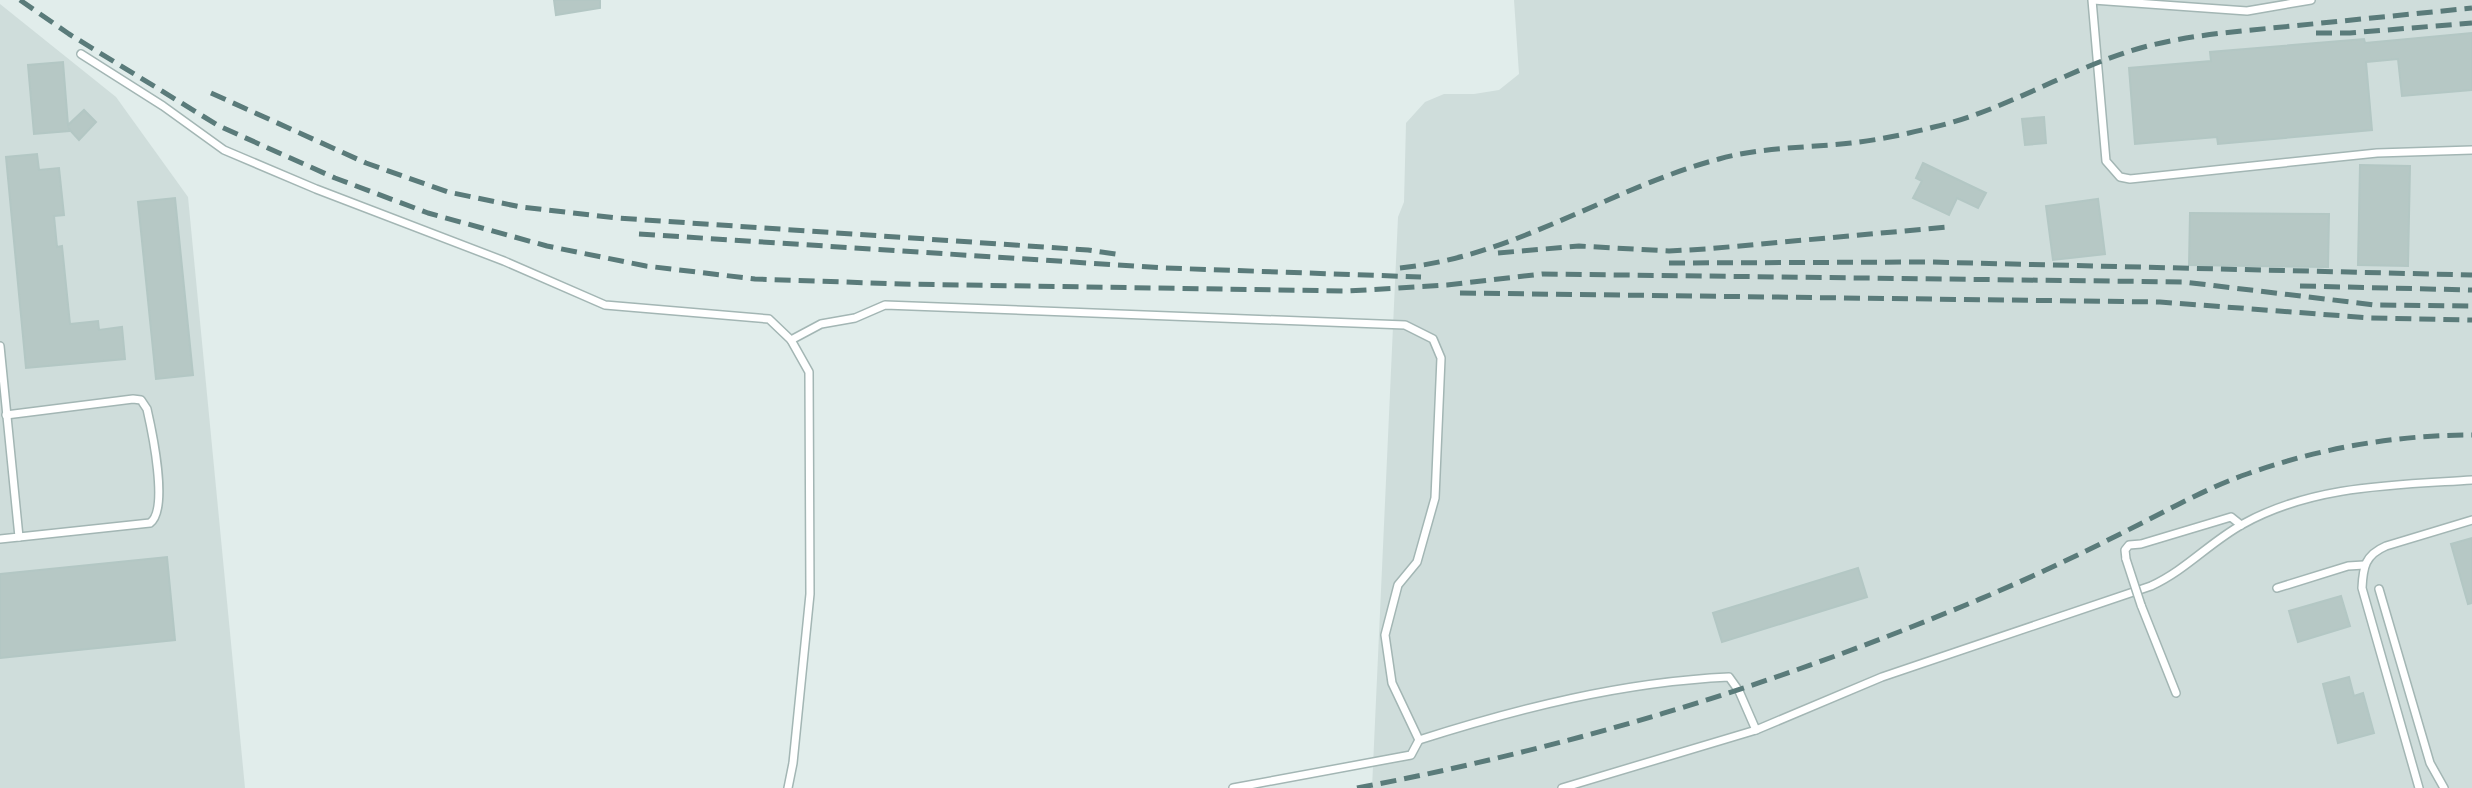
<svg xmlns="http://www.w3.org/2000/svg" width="2472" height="788" font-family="'Public Sans',sans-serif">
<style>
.built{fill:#cfdddb}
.building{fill:#b6c8c5;stroke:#b3c7c4;stroke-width:2}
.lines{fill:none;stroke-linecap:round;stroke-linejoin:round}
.service-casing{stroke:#a3b6b4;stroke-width:10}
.service{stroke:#fff;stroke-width:7}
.rail{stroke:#5a7b7a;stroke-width:5;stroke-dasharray:16 8;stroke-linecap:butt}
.service-bridge-casing{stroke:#a3b6b4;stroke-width:10;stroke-linecap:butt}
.service-bridge{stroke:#fff;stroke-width:7}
</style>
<rect width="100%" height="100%" fill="#e1edeb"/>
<!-- built -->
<g class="built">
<polygon points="1514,0 2472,0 2472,788 1372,788 1398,217 1404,202 1406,123 1425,102 1444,94 1474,94 1499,90 1519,74"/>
<polygon points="0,4 116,97 188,197 245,788 0,788"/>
</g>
<!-- building -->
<g class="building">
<polygon points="554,0 600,0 600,8 556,15"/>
<polygon points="2472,33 2472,90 2402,96 2398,59 2366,62 2372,130 2218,144 2217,137 2135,144 2129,68 2211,61 2210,52 2364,39 2365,43"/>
<polygon points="63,62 68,125 84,110 96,122 79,140 69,129 69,131 34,134 28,65"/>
<polygon points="2044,117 2046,143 2025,145 2022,119"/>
<polygon points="37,154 39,170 59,168 64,215 54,216 57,247 62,246 70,324 98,321 99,330 122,327 125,359 26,368 6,157"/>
<polygon points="1923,163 1986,193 1978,208 1957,198 1949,215 1913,198 1922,181 1916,178"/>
<polygon points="2360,165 2410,166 2408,266 2358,265"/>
<polygon points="175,198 193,375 156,379 138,202"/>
<polygon points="2098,199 2105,254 2053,260 2046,206"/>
<polygon points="2190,213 2329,214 2328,267 2189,265"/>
<polygon points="2472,538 2472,603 2468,604 2451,544"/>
<polygon points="167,557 175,640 0,658 0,574"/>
<polygon points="1858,568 1867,597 1722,642 1713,613"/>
<polygon points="2341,596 2350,626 2298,642 2289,611"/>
<polygon points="2349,677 2354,696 2363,693 2374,733 2338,743 2323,684"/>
</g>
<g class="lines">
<!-- service casing -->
<g class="service-casing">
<g id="service">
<polyline points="2092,0 2106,161 2120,177 2130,179 2377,153 2472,150"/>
<polyline points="2093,0 2247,11 2311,0"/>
<polyline points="81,54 163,106 224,150 316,189 504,261 605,305 769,319 791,340 809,372 810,594 793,763 788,788"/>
<polyline points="791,340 821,324 855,318 885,305 1405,325 1433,339 1441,358 1435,498 1417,562 1398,585 1385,635 1392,683 1419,740 1411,755 1233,788"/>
<polyline points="0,346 19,537 0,539"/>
<path d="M6,415L133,399L141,400L147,409C152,431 169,510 150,523L19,537"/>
<polyline points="2126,559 2125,550 2129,545 2141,544 2231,517 2241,525"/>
<polyline points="2277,588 2348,566 2364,565"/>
<polyline points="2379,589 2430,763 2444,788"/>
<polyline points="2141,605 2176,693"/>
<path d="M1419,740C1520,708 1622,682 1729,677L1739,691L1756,730"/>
<path d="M1562,788L1756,730L1882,677L2151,586C2186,570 2210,542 2243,524C2313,485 2395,485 2472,480"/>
<path d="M2419,788L2362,588C2363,567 2365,555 2386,546L2472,520"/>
</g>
</g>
<!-- service -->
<use href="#service" class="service"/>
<!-- rail -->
<g class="rail">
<polyline points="20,0 69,34 219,126 335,178 428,213 547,246 646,266 755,279 902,284 1348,291 1447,285 1542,274 2184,282 2375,305 2472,306"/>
<polyline points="2316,33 2350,33 2472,23"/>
<polyline points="211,93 366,163 448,192 521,207 617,218 1088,250 1123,255"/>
<polyline points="639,234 1165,268 1421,277"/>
<polyline points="1498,253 1579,246 1669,251 1706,249 1948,227"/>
<polyline points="1669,263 1928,262 2472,275"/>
<path d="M1400,268C1514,257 1610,188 1719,159C1762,147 1806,148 1851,143C1878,140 1907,134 1934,127C2008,110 2074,65 2148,46C2195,34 2244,31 2292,26C2352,20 2412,14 2472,8"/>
<polyline points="2300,286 2472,290"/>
<polyline points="1460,293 2160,302 2371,318 2472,320"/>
<path d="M1357,788C1559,750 1756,691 1946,613C2006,589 2065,562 2122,533C2163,513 2204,489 2247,474C2320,448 2395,435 2472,435"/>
</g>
<!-- service-bridge casing -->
<g class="service-bridge-casing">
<polyline id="service-bridge" points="2126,559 2141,605"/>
</g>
<!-- service-bridge -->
<use href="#service-bridge" class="service-bridge"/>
</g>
</svg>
